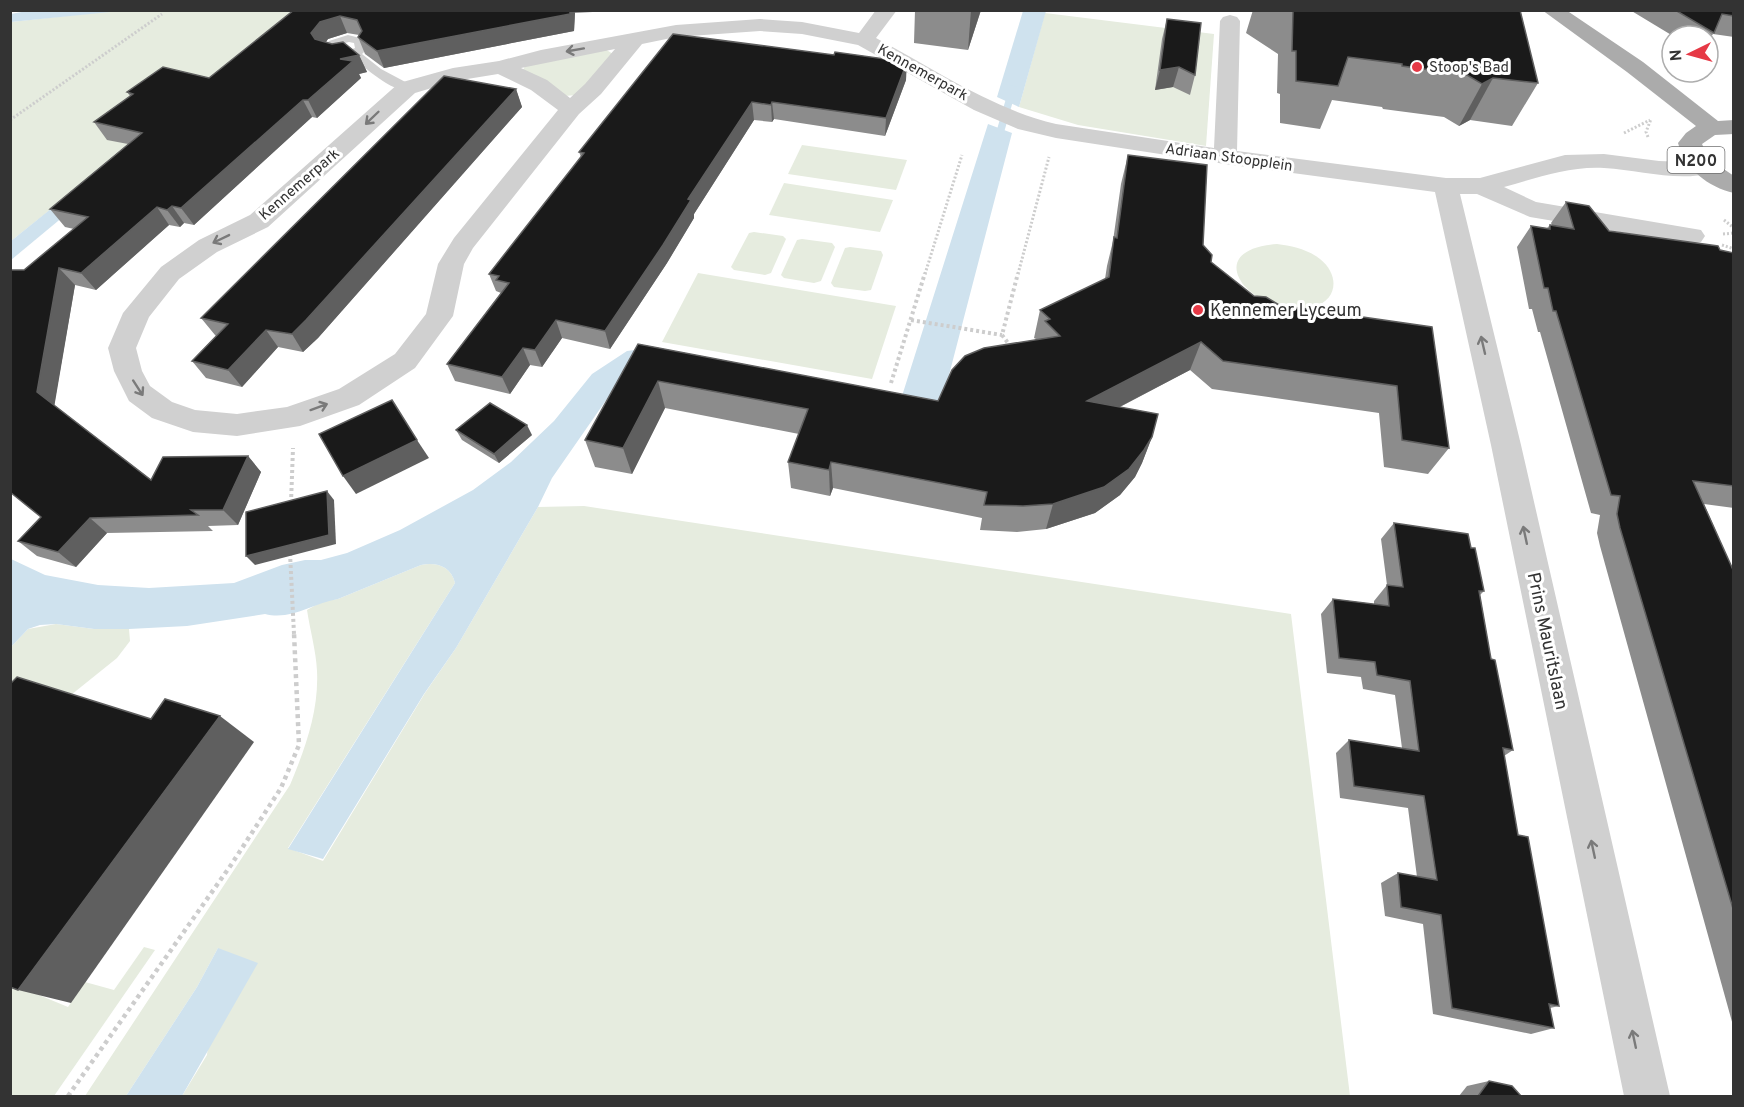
<svg xmlns="http://www.w3.org/2000/svg" width="1744" height="1107" font-family="Overpass,sans-serif">
<style>
.green{fill:#e6ecdf}
.water{fill:#cfe2ee}
.lines{fill:none;stroke-linecap:round;stroke-linejoin:round}
.stream{fill:#cfe2ee;fill-rule:evenodd}
.path-far2{stroke:#cdcdcd;stroke-width:3;stroke-dasharray:2 2;stroke-linecap:butt}
.path-far1{stroke:#cdcdcd;stroke-width:4;stroke-dasharray:3 3;stroke-linecap:butt}
.path{stroke:#cdcdcd;stroke-width:4.5;stroke-dasharray:4 4;stroke-linecap:butt}
.service{fill:#d0d0d0;fill-rule:evenodd}
.minor{fill:#d0d0d0;fill-rule:evenodd}
.primary{fill:#ababab;fill-rule:evenodd}
.wall{fill:#8c8c8c}
.shaded-wall{fill:#5f5f5f}
.building{fill:#1a1a1a;stroke:#5f5f5f;stroke-width:1.5}
.oneway{stroke:#7a7a7a}
.poi-dot{fill:#e63946;stroke:#fff;stroke-width:2}
.labels{text-anchor:middle;stroke-width:6;stroke-linejoin:round;paint-order:stroke}
.far-poi-label{font-size:15px;fill:#333;stroke:#fff;text-anchor:start}
.far-street-label{font-size:15px;fill:#333;stroke:#fff}
.shield{fill:#fff;stroke:#707070;stroke-width:1.5}
.shield-label{font-size:16px;font-weight:bold;fill:#333}
.poi-label{font-size:18px;fill:#333;stroke:#fff;text-anchor:start}
.street-label{font-size:18px;fill:#333;stroke:#fff}
</style>
<rect width="100%" height="100%" fill="#fff"/>
<!-- green -->
<g class="green">
<polygon points="120,10 300,11 11,241 11,22"/>
<polygon points="1045,13 1214,34 1206,146 1078,125 1019,107"/>
<polygon points="605,49 613,54 577,95 564,96 523,70 525,66"/>
<polygon points="802,145 907,160 896,190 788,174"/>
<polygon points="784,183 893,200 880,232 769,215"/>
<polygon points="754,232 783,236 786,239 771,273 765,275 734,270 731,267 749,233"/>
<polygon points="802,239 832,243 835,247 821,281 814,283 784,278 781,275 797,240"/>
<path d="M1277,244C1292,246 1307,249 1320,259C1339,274 1339,300 1313,307C1255,321 1194,250 1277,244Z"/>
<polygon points="850,247 881,251 883,255 871,290 865,291 834,287 831,283 845,248"/>
<polygon points="698,273 896,306 872,379 662,342"/>
<path d="M584,506L1291,614L1350,1096H182L207,1055L218,948L197,987L126,1096H85L290,785C305,749 319,711 317,671C316,651 310,630 307,610L323,601L338,599L421,565C436,562 451,566 455,583L288,848L323,861L425,693L456,648L538,507Z"/>
<polygon points="56,624 94,629 129,629 130,641 117,658 61,703 11,762 11,647 28,629"/>
<polygon points="144,947 155,950 54,1096 11,1096 10,983 68,1007 85,982 114,990"/>
</g>
<!-- water -->
<g class="water">
<polygon points="32,10 120,10 120,11 11,22 11,14"/>
<polygon points="1023,11 1046,11 1019,107 997,97"/>
<path d="M988,124L1012,133L936,425L618,383L552,478L538,507L456,648L424,694L323,859L288,849L455,583C451,566 436,562 421,565L338,599C313,603 291,621 265,614L187,626L129,629H94L56,624L40,625L28,629L11,647V559L45,575L98,585L149,588L234,583L282,565L305,560H321L347,553L400,530L473,490L511,462L554,421L592,374L627,351L643,349L902,396Z"/>
<polygon points="98,171 93,192 11,260 11,241"/>
<polygon points="218,948 258,963 182,1096 126,1096 197,987"/>
</g>
<g class="lines">
<!-- stream -->
<polygon class="stream" points="1010,85 1017,87 1001,143 997,146 993,143"/>
<!-- path-far2 -->
<g class="path-far2">
<polyline points="10,120 162,14"/>
<polyline points="1624,133 1650,120"/>
<polyline points="1648,137 1646,132 1651,119"/>
<polyline points="1724,220 1734,228"/>
<polyline points="1723,234 1734,233"/>
<polyline points="1722,245 1734,249"/>
<polyline points="925,274 962,155"/>
<polyline points="1018,274 1049,157"/>
</g>
<!-- path-far1 -->
<g class="path-far1">
<polyline points="911,320 1002,335"/>
<polyline points="1011,347 1002,335 1018,273"/>
<polyline points="891,383 925,273"/>
<polyline points="291,503 293,448"/>
<polyline points="290,553 294,634"/>
</g>
<!-- path -->
<polyline class="path" points="68,1096 231,865 281,788 299,745 294,633"/>
<!-- service -->
<path class="service" d="M348,35L364,39L367,49L362,54L381,69L411,85V91C395,94 365,68 352,57L341,59L325,55L322,50L329,41ZM349,42L354,43L355,48L345,52L334,51L337,45Z"/>
<!-- minor -->
<path class="minor" d="M876,10H897L876,38C934,69 992,109 1056,124L1214,148L1220,21L1223,17L1230,15L1237,17L1240,21L1237,151L1446,178H1480L1565,155L1604,154L1659,161L1712,163L1715,168L1712,173C1676,182 1640,170 1604,168C1569,166 1537,178 1504,187L1536,202L1701,230L1705,236L1701,242L1692,244L1530,217L1477,194H1460L1521,445L1670,1096H1624L1491,445L1435,192L1225,164L1056,138L1018,129L974,110L858,45L802,34L760,31L676,37L642,44L601,94L579,114L473,248L464,264L453,316L415,368L359,405L300,426L237,436L193,432L152,418L129,401L114,371L108,348L123,313L161,267L199,240L250,215L399,83L453,68L499,61L541,50L676,25L760,19L802,22L859,33ZM615,49L585,84L570,98L547,80L521,68ZM498,74L531,90L558,110L454,238L438,264L426,314L395,354L339,389L287,407L237,414L195,410L172,402L150,386L142,371L136,348L149,317L179,279L217,252L268,227L415,93L455,81Z"/>
<!-- primary -->
<path class="primary" d="M1542,10H1566L1643,62L1718,121L1734,120V134L1715,135L1702,144L1709,159L1734,176V193C1708,187 1685,169 1678,143L1686,133L1696,126L1627,72Z"/>
</g>
<!-- wall -->
<g class="wall">
<polygon points="294,10 628,10 575,13 574,31 384,68 365,54 358,37 359,35 347,33 328,39 326,42 359,55 367,72 359,74 361,78 317,118 312,117 194,225 184,223 180,227 169,225 96,290 75,285 54,405 151,480 248,456 261,472 238,525 208,526 213,531 107,533 76,567 37,556 18,541 41,517 24,270 74,229 65,227 50,209 128,144 107,140 94,122 130,96 127,92 209,78"/>
<polygon points="915,10 981,10 968,50 914,43"/>
<polygon points="1253,10 1520,10 1538,83 1512,126 1470,120 1459,126 1444,117 1383,109 1382,107 1332,100 1320,129 1280,123 1280,94 1277,93 1278,54 1246,33"/>
<polygon points="1630,10 1734,10 1734,37 1713,34 1708,41 1708,36 1673,36"/>
<polygon points="1167,19 1195,75 1190,95 1173,87 1155,90 1162,39"/>
<polygon points="834,55 906,80 885,136 774,119 772,122 754,120 694,214 694,218 667,263 610,349 562,338 542,367 530,365 510,394 455,381 447,364 501,293 496,291 489,274 581,157 579,152"/>
<polygon points="516,89 522,107 318,338 303,352 278,347 242,387 206,378 192,361 216,336 215,335 201,318"/>
<polygon points="1128,155 1203,245 1211,262 1254,296 1279,305 1432,327 1449,448 1428,474 1384,467 1379,413 1212,389 1190,370 1120,407 1152,437 1142,463 1135,477 1120,495 1095,513 1046,529 1017,532 980,530 982,518 833,488 830,496 791,488 788,462 799,434 665,408 632,474 595,467 585,440 638,344 938,401 1036,339 1034,338 1040,310 1105,279 1107,266 1113,241 1121,184"/>
<polygon points="1566,202 1609,231 1734,253 1734,508 1704,504 1734,572 1734,1029 1600,546 1597,533 1600,515 1591,513 1540,332 1538,332 1532,309 1529,309 1517,247 1531,226 1547,228 1550,225 1552,225 1551,223"/>
<polygon points="456,430 532,435 499,463 462,440"/>
<polygon points="1394,523 1471,548 1484,591 1480,595 1491,659 1513,750 1504,756 1518,835 1559,1006 1550,1008 1554,1028 1531,1034 1433,1014 1423,924 1385,916 1381,883 1398,873 1417,877 1408,808 1340,798 1336,753 1349,740 1402,748 1395,695 1363,689 1361,677 1327,673 1321,614 1333,599 1374,604 1374,601 1387,585 1381,539"/>
<polygon points="1489,1081 1521,1096 1459,1096 1467,1086"/>
</g>
<!-- shaded-wall -->
<g class="shaded-wall">
<polygon points="570,10 574,10 575,13 574,31 384,68 377,51"/>
<polygon points="971,10 981,10 968,50"/>
<polygon points="340,16 347,33 328,39 320,50 311,33 320,22"/>
<polygon points="359,55 367,72 359,74 361,78 317,118 308,100 340,59"/>
<polygon points="907,62 906,80 885,136 886,118"/>
<polygon points="1179,67 1173,87 1155,90 1160,70"/>
<polygon points="1493,78 1470,120 1459,126 1482,84"/>
<polygon points="516,89 522,107 318,338 303,352 292,334"/>
<polygon points="303,100 312,117 194,225 181,208"/>
<polygon points="752,102 754,120 694,214 694,218 667,263 610,349 605,331 688,199"/>
<polygon points="772,102 774,119 772,122 771,105"/>
<polygon points="172,206 184,223 180,227 167,210"/>
<polygon points="157,207 169,225 96,290 81,273"/>
<polygon points="59,268 75,285 54,408 37,392"/>
<polygon points="556,320 562,338 542,367 535,350"/>
<polygon points="266,330 278,347 242,387 228,370"/>
<polygon points="1201,342 1190,370 1079,428 1087,401"/>
<polygon points="523,348 530,365 510,394 502,377"/>
<polygon points="658,381 665,408 632,474 623,448"/>
<polygon points="527,425 532,435 499,463 494,454"/>
<polygon points="1152,437 1142,463 1135,477 1120,495 1095,513 1046,529 1053,504"/>
<polygon points="417,440 429,458 356,494 343,476"/>
<polygon points="248,456 261,472 238,525 223,510"/>
<polygon points="831,462 833,488 830,496 829,470"/>
<polygon points="327,491 334,500 336,544 255,565 246,556"/>
<polygon points="90,518 107,533 76,567 58,552"/>
<polygon points="220,716 254,742 71,1003 18,990"/>
</g>
<!-- building -->
<g class="building">
<polygon points="294,10 570,10 570,14 377,51 358,37 362,31 357,20 340,16 320,22 311,33 315,39 332,44 343,42 359,55 340,59 353,61 308,100 303,100 181,208 172,206 167,210 157,207 81,273 59,268 37,392 151,480 163,457 248,456 223,510 191,510 198,515 90,518 58,552 18,541 41,517 10,492 10,270 24,270 88,217 50,209 142,133 94,122 133,94 127,92 163,67 209,78"/>
<polygon points="1291,10 1520,10 1538,83 1493,78 1482,84 1467,75 1402,66 1402,64 1348,57 1338,86 1296,81 1296,51 1292,51 1293,12"/>
<polygon points="1675,10 1734,10 1734,16 1722,14 1714,33"/>
<polygon points="1167,19 1201,23 1195,75 1179,67 1160,70"/>
<polygon points="673,34 834,55 835,52 907,62 886,118 772,102 771,105 752,102 688,199 691,200 663,245 605,331 556,320 535,350 523,348 502,377 447,364 509,283 496,280 499,276 489,274 584,153 579,152"/>
<polygon points="444,76 516,89 306,320 292,334 266,330 228,370 192,361 228,324 201,318"/>
<polygon points="1128,155 1207,165 1203,245 1212,255 1211,262 1254,296 1266,297 1279,305 1432,327 1449,448 1402,440 1397,386 1223,361 1201,342 1087,401 1158,414 1152,437 1144,450 1129,469 1104,487 1053,504 1023,506 984,505 987,492 831,462 829,470 788,462 808,409 658,381 623,448 585,440 638,344 938,401 952,370 965,356 984,348 1060,336 1045,321 1050,319 1040,310 1109,277 1114,237 1117,238"/>
<polygon points="1566,202 1589,206 1609,231 1718,246 1720,250 1734,253 1734,486 1693,481 1734,572 1734,912 1620,528 1617,514 1620,496 1611,495 1556,311 1553,311 1548,288 1544,288 1531,226 1550,229 1550,225 1574,229"/>
<polygon points="392,400 417,440 343,476 319,434"/>
<polygon points="490,403 527,425 494,454 456,430"/>
<polygon points="327,491 329,535 246,556 246,512"/>
<polygon points="1394,523 1468,534 1471,548 1475,548 1484,591 1479,591 1491,659 1495,660 1513,750 1503,748 1518,835 1528,837 1559,1006 1549,1004 1554,1028 1452,1008 1441,915 1401,907 1398,873 1437,880 1424,796 1354,786 1349,740 1419,751 1410,681 1377,675 1375,662 1339,658 1333,599 1389,606 1387,585 1403,587"/>
<polygon points="17,677 151,719 165,699 220,716 18,990 10,987 10,684"/>
<polygon points="1489,1081 1512,1086 1521,1096 1478,1096"/>
</g>
<!-- one-way arrows -->
<defs><path id="oneway-shaft" d="M-6 0H5M1.5-3L5.5 0L1.5 3" fill="none" stroke-width="1.6" stroke-linecap="round" stroke-linejoin="round" transform="scale(1.5)"/></defs>
<g class="oneway">
<use href="#oneway-shaft" transform="translate(575 50) rotate(170)"/>
<use href="#oneway-shaft" transform="translate(372 118) rotate(136)"/>
<use href="#oneway-shaft" transform="translate(221 239) rotate(154)"/>
<use href="#oneway-shaft" transform="translate(1483 345) rotate(-103)"/>
<use href="#oneway-shaft" transform="translate(138 388) rotate(57)"/>
<use href="#oneway-shaft" transform="translate(319 407) rotate(-20)"/>
<use href="#oneway-shaft" transform="translate(1525 535) rotate(-102)"/>
<use href="#oneway-shaft" transform="translate(1593 849) rotate(-102)"/>
<use href="#oneway-shaft" transform="translate(1634 1039) rotate(-102)"/>
</g>
<!-- markers -->
<g class="poi-dot">
<circle cx="1417" cy="67" r="6"/>
<circle cx="1198" cy="310" r="6"/>
</g>
<g class="labels">
<!-- far-poi labels -->
<g class="far-poi-label">
<text x="1429" y="72">Stoop's Bad</text>
</g>
<!-- far-street labels -->
<g class="far-street-label">
<text transform="translate(923 72) rotate(29)" y="5">Kennemerpark</text>
<text transform="translate(1229 157) rotate(8)" y="5">Adriaan Stoopplein</text>
<text transform="translate(299 184) rotate(-41)" y="5">Kennemerpark</text>
</g>
<!-- shield labels -->
<rect class="shield" x="1667.5" y="147" width="57" height="26" rx="4.5"/>
<g class="shield-label">
<text x="1696" y="166">N200</text>
</g>
<!-- poi labels -->
<g class="poi-label">
<text x="1210" y="316">Kennemer Lyceum</text>
</g>
<!-- street labels -->
<g class="street-label">
<text transform="translate(1548 641) rotate(78)" y="6">Prins Mauritslaan</text>
</g>
</g>
<!-- border -->
<rect width="1744" height="1107" fill="none" stroke="#333333" stroke-width="24"/>
<!-- north arrow -->
<g transform="translate(1690 54) rotate(265)"><circle r="28" fill="#ffffff" stroke="#adadad" stroke-width="1.5"/>
<path d="M0-4.5L10 22L0 15L-10 22Z" fill="#e63946"/>
<text y="-9" font-size="16" font-weight="bold" text-anchor="middle" fill="#333333">N</text>
</g>
</svg>
